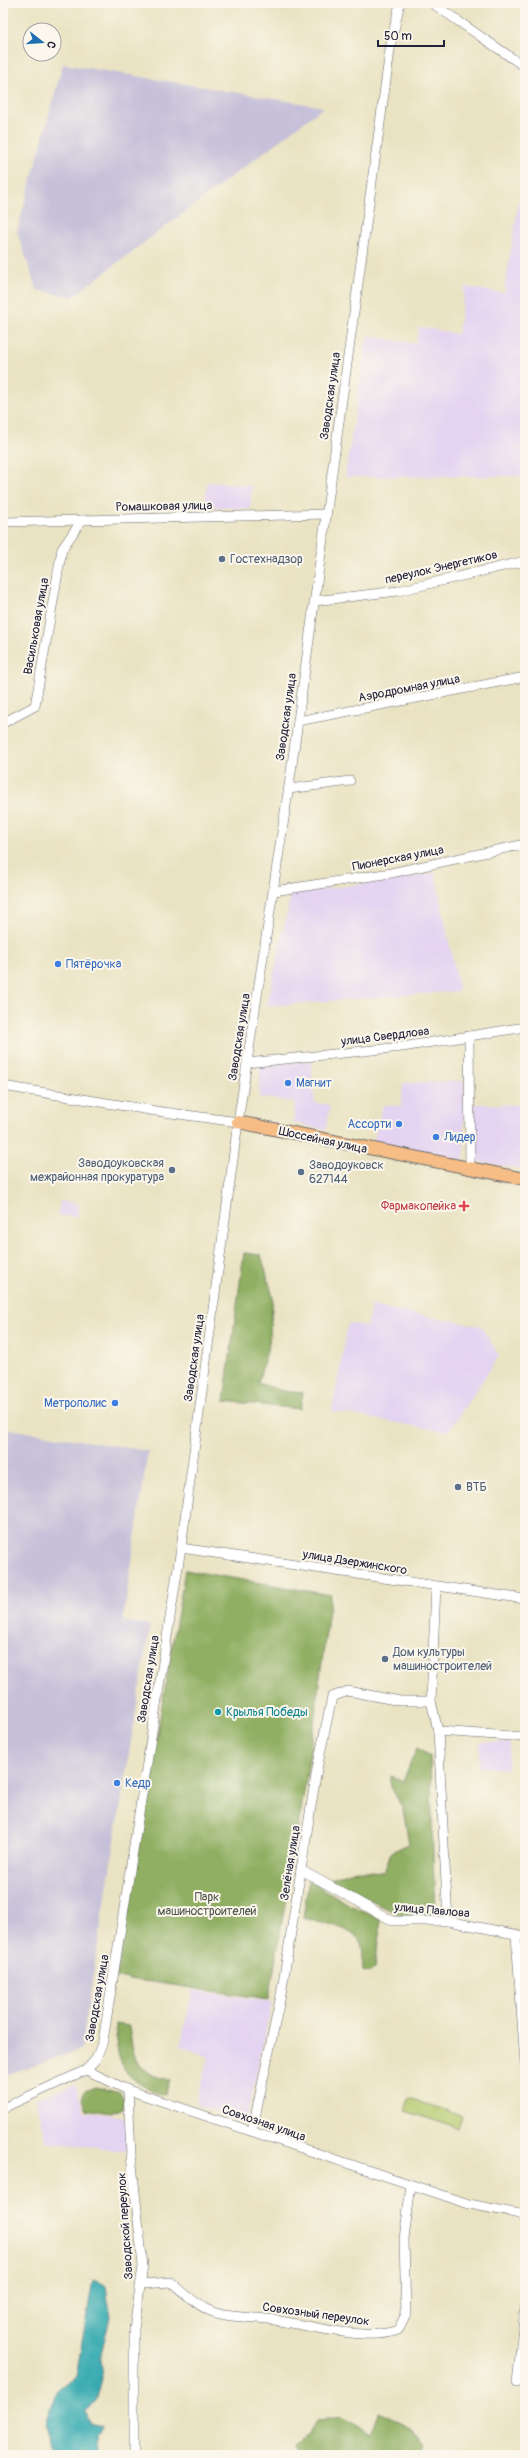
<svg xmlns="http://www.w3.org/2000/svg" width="528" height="2458" font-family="Pangolin,sans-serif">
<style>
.built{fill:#e4d3f1}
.industrial{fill:#c6c0d9}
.green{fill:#b5cb6f;stroke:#6c7655}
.forest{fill:#90af62;stroke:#59684e}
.water{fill:#39abb1;stroke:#2e6676}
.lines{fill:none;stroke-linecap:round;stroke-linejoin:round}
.minor-casing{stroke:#68666b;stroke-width:10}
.major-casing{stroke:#68666b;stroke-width:14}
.minor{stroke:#fff;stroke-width:9}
.major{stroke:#f6be86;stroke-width:12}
.service-dot{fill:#5c6f8a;stroke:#fbf7ec;stroke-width:1.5}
.shop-dot{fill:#3f7fe0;stroke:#fbf7ec;stroke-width:1.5}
.health-dot{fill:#e0444e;stroke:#fbf7ec;stroke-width:1.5}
.culture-dot{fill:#0f9aa8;stroke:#fbf7ec;stroke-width:1.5}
.labels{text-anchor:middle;stroke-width:4;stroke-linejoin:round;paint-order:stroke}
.street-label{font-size:12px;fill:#22223b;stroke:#fbf7ec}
.service-label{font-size:12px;fill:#4e5e75;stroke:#fbf7ec;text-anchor:start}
.shop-label{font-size:12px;fill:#366cbe;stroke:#fbf7ec;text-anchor:start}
.health-label{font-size:12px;fill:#be3a42;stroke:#fbf7ec;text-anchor:end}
.culture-label{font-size:12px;fill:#0d838f;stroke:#fbf7ec;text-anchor:start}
.park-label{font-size:12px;fill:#4e554b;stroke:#fbf7ec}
</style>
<rect width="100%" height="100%" fill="#fbf7ec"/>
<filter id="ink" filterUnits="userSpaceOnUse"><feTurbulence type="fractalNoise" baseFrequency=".025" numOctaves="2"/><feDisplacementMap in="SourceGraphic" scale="8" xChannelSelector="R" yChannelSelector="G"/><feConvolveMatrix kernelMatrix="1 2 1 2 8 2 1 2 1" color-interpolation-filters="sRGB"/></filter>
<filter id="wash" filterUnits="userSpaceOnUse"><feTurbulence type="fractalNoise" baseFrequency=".012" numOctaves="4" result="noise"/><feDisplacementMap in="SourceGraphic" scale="16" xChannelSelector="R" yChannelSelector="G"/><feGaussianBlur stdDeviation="0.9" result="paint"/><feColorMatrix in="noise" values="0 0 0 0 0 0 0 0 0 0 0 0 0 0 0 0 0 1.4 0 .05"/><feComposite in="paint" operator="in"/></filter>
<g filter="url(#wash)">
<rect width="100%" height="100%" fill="#eae3c3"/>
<!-- built -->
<g class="built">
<polygon points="525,163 525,476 345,477 367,336 416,344 419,327 458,334 465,287 504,293"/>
<polygon points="207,482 252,486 250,509 205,506"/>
<polygon points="435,873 459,991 267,1006 291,894"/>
<polygon points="311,1061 315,1103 330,1105 326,1130 293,1123 295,1102 259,1097 260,1064"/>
<polygon points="464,1081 464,1160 373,1143 383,1105 401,1106 403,1083"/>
<polygon points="474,1104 520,1105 522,1169 473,1161"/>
<polygon points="60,1201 78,1203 77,1217 58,1215"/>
<polygon points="371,1306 481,1326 499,1356 448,1432 332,1411 348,1323 367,1326"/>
<polygon points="480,1742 510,1743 508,1769 479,1767"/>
<polygon points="193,1990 272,2002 246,2121 196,2104 209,2057 180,2046"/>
<polygon points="75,2084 84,2111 124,2117 127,2151 47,2142 36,2098"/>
</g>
<!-- industrial -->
<g class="industrial">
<polygon points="63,64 324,107 72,297 37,290 17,232"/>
<polygon points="3,1428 148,1451 123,1621 150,1625 81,2049 3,2076"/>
</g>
<!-- green -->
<polygon class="green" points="409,2098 462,2116 458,2128 405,2111"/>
<!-- forest -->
<g class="forest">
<polygon points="244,1253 261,1255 273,1297 269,1344 258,1383 283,1391 303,1393 300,1409 224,1401"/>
<polygon points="185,1570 331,1595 307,1774 269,1999 116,1977"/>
<polygon points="417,1748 430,1756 435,1916 403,1916 327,1880 356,1870 384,1872 391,1852 409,1844 403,1809 391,1787 391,1776 403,1781"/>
<path d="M309,1880L350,1905L381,1919L375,1968L369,1973L363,1971C362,1962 364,1951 361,1943C356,1928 317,1921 303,1918Z"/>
<path d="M116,2024L129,2026C133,2057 136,2075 170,2080L165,2095C125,2082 115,2065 116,2024Z"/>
<polygon points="95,2087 120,2093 124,2100 122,2108 111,2113 86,2109 82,2100 85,2091"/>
<polygon points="379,2412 413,2429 426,2446 424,2455 368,2455 368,2453 363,2455 298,2455 293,2446 310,2433 316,2420 342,2417 370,2433"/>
</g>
<!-- water -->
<polygon class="water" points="93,2280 106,2285 110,2317 100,2358 102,2378 96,2402 86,2411 89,2423 102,2426 96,2435 97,2455 52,2455 47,2420 58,2390 76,2376"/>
</g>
<g filter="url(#ink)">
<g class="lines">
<!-- minor casing -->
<g class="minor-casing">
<g id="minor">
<polyline points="432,3 525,67"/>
<polyline points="3,522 326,514"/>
<polyline points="314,601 398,591 525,561"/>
<polyline points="298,721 525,677"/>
<polyline points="3,723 35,706 62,549 82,520"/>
<polyline points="289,789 350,781"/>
<polyline points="274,891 391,873 525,844"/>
<polyline points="469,1036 470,1169"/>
<polyline points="247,1063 402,1047 525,1027"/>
<polyline points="3,1086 156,1111 238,1122"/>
<polyline points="181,1548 525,1599"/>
<polyline points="436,1586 431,1701 438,1731 448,1921"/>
<polyline points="438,1731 525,1737"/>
<polyline points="301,1870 393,1921 448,1921 525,1936"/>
<polyline points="516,1935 525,2064"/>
<polyline points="86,2070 128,2090 469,2204 525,2215"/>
<polyline points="128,2090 131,2155 143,2266 134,2329 134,2455"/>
<polyline points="3,2108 86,2070 96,2059 103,2041 181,1548 238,1122 290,779 391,43 400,3"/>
<polyline points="252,2132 281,1995 317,1769 332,1697 348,1691 400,1701 431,1701"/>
<path d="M141,2284L171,2282C183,2292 194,2303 208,2310C228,2319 253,2316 274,2320C308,2325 367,2342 398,2330L406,2314L404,2239L411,2185"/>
<polyline points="517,2383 525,2308"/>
</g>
</g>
<!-- major casing -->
<g class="major-casing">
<polyline id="major" points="238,1122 525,1179"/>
</g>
<!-- minor -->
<use href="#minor" class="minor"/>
<!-- major -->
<use href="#major" class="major"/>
</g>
</g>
<!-- markers -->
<g class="service-dot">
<circle cx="222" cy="559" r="4"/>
<circle cx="172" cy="1170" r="4"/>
<circle cx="301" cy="1172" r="4"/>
<circle cx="458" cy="1487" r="4"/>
<circle cx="385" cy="1659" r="4"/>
</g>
<g class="shop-dot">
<circle cx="58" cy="964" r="4"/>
<circle cx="288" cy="1083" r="4"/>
<circle cx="399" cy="1124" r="4"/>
<circle cx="436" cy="1137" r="4"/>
<circle cx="115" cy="1403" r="4"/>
<circle cx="117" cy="1783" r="4"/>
</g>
<path class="health-dot" d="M462 1200h4v4h4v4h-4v4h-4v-4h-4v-4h4z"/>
<circle class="culture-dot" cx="218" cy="1712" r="4"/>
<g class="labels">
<!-- street labels -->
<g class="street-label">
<text transform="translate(330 396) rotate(-82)" y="4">Заводская улица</text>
<text transform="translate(164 506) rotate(-1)" y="4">Ромашковая улица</text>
<text transform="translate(441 567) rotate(-13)" y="4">переулок Энергетиков</text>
<text transform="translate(36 626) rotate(-80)" y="4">Васильковая улица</text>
<text transform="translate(409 688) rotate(-11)" y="4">Аэродромная улица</text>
<text transform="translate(286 717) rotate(-82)" y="4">Заводская улица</text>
<text transform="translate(398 858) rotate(-11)" y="4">Пионерская улица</text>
<text transform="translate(385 1036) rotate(-7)" y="4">улица Свердлова</text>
<text transform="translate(239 1037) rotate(-81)" y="4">Заводская улица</text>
<text transform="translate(323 1140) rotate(12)" y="4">Шоссейная улица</text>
<text transform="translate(194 1358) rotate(-82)" y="4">Заводская улица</text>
<text transform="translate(355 1562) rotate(9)" y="4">улица Дзержинского</text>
<text transform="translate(148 1679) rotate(-81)" y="4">Заводская улица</text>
<text transform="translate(290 1863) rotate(-81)" y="4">Зелёная улица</text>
<text transform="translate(432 1910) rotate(5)" y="4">улица Павлова</text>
<text transform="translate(97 1998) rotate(-80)" y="4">Заводская улица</text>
<text transform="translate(264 2123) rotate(19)" y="4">Совхозная улица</text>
<text transform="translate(125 2226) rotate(-94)" y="4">Заводской переулок</text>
<text transform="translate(316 2314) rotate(8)" y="4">Совхозный переулок</text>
</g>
<!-- service labels -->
<g class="service-label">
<text x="230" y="563">Гостехнадзор</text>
<text x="164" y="1167" text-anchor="end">Заводоуковская<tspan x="164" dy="14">межрайонная прокуратура</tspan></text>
<text x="309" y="1169">Заводоуковск<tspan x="309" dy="14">627144</tspan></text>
<text x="466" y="1491">ВТБ</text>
<text x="393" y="1656">Дом культуры<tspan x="393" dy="14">машиностроителей</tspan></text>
</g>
<!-- shop labels -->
<g class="shop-label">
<text x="66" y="968">Пятёрочка</text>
<text x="296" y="1087">Магнит</text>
<text x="391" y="1128" text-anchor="end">Ассорти</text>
<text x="444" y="1141">Лидер</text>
<text x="107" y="1407" text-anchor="end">Метрополис</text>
<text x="125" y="1787">Кедр</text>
</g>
<!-- health labels -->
<g class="health-label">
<text x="456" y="1210">Фармакопейка</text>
</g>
<!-- culture labels -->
<g class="culture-label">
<text x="226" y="1716">Крылья Победы</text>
</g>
<!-- park labels -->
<g class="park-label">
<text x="207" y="1901">Парк<tspan x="207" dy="14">машиностроителей</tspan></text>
</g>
</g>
<!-- margin -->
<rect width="528" height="2458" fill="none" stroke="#fbf7ec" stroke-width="16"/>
<!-- north arrow -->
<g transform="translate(42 42) rotate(107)"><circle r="19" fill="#fbf7ec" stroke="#a4a2a5"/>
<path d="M0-3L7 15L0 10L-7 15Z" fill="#1f6fb2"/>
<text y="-6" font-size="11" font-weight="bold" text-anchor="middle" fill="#22223b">С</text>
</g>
<!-- scale -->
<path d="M378 40v6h66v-6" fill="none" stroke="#22223b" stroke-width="2"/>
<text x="384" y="40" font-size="12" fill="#22223b" stroke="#fbf7ec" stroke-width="3" paint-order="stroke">50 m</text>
</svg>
